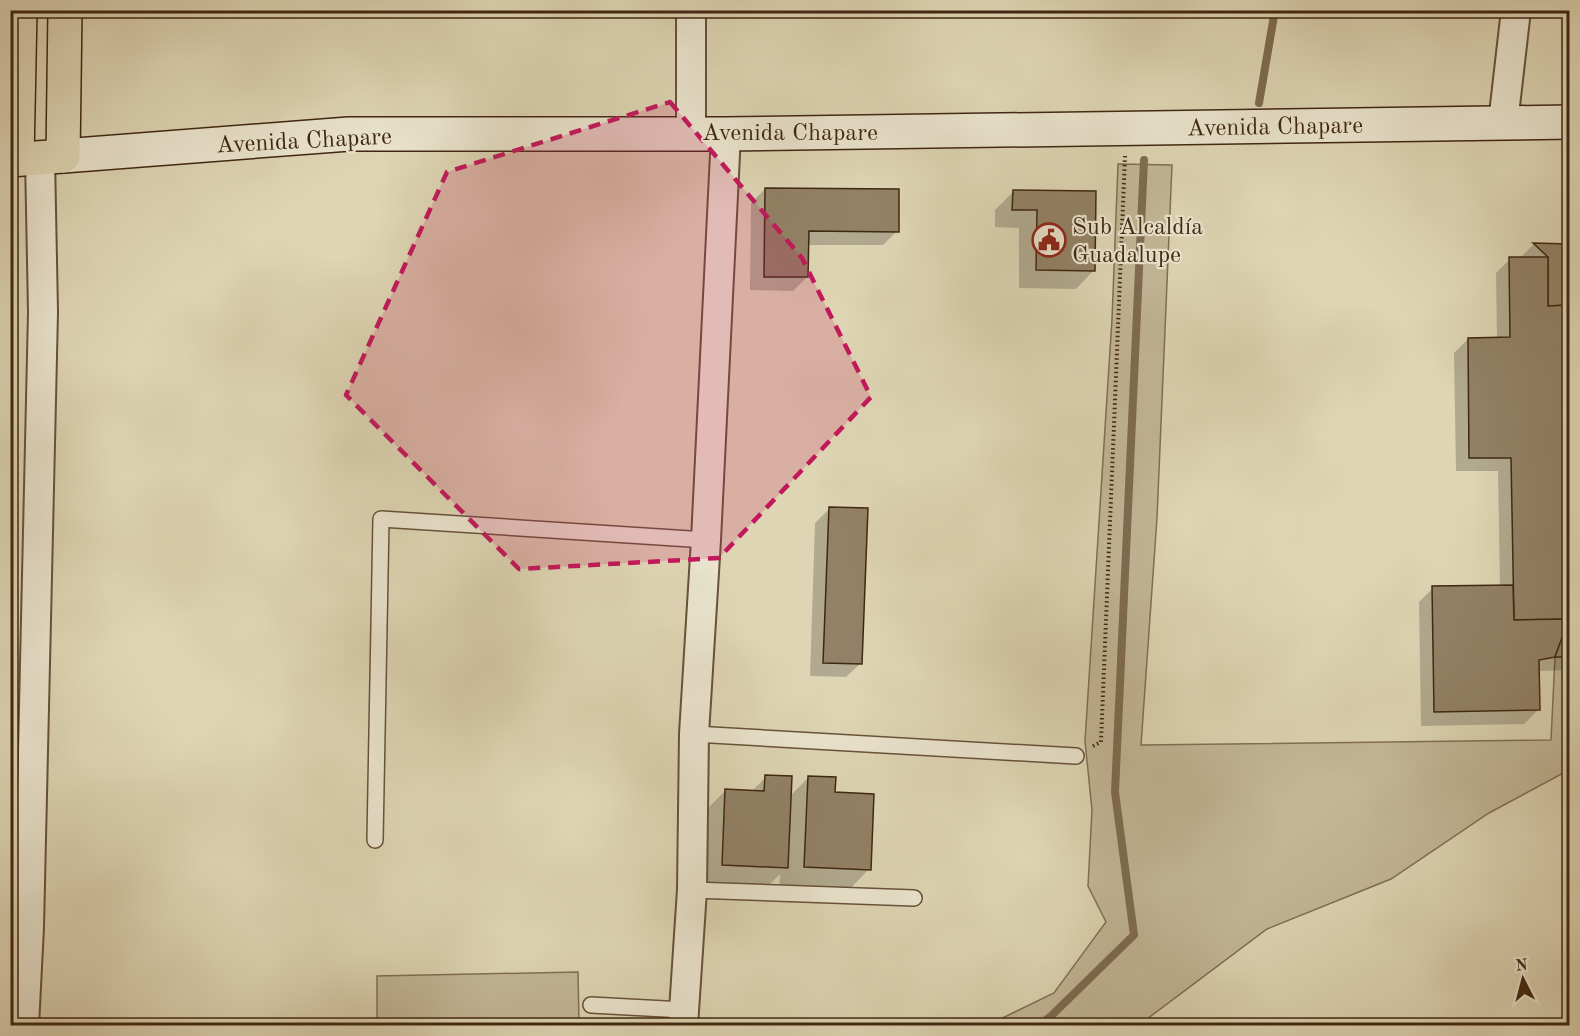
<svg xmlns="http://www.w3.org/2000/svg" width="1580" height="1036" font-family="'Old Standard TT',serif">
<style>
.green{fill:#c3b798;stroke:#816f55;stroke-width:1.5}
.shadow{fill:#0003}
.lines{fill:none;stroke-linecap:round;stroke-linejoin:round}
.stream{stroke:#7e6c52;stroke-width:8}
.building{fill:#928166;stroke:#3f2712;stroke-width:1.5}
.lane-casing{stroke:#67523a;stroke-width:18}
.street-casing{stroke:#67523a;stroke-width:32}
.secondary-casing{stroke:#3f2712;stroke-width:36}
.primary-casing{stroke:#3f2712;stroke-width:36}
.path{stroke:#3f2712;stroke-width:4;stroke-dasharray:1.5 3;stroke-linecap:butt}
.lane{stroke:#eae4ce;stroke-width:15}
.street{stroke:#eae4ce;stroke-width:28}
.secondary{stroke:#eae4ce;stroke-width:33}
.primary{stroke:#ded5b4;stroke-width:33}
.marked{fill:#c2185b;fill-opacity:0.2;stroke:#c2185b;stroke-width:4.5;stroke-dasharray:12 8;stroke-linejoin:round}
.labels{text-anchor:middle;stroke-width:4.5;stroke-linejoin:round;paint-order:stroke}
.street-label{font-size:24px;fill:#3f2712;stroke:#eae4ce}
.poi-label{font-size:24px;fill:#3f2712;stroke:#eae4ce;text-anchor:start}
</style>
<rect width="100%" height="100%" fill="#ded5b4"/>
<filter id="stains"><feTurbulence type="fractalNoise" baseFrequency=".00333" numOctaves="4"/><feColorMatrix values="0 0 0 0 .2 0 0 0 0 .09 0 0 0 0 .02 0 0 0 .5 -.17"/></filter>
<radialGradient id="worn" r=".72"><stop offset=".6" stop-color="#630" stop-opacity="0"/><stop offset="1" stop-color="#630" stop-opacity=".3"/></radialGradient>
<!-- green -->
<g class="green">
<polygon points="1118,164 1172,165 1157,518 1141,745 1551,740 1555,657 1569,657 1569,770 1489,813 1391,879 1267,929 1139,1025 988,1025 1054,993 1106,922 1088,886 1092,810 1085,741 1112,319"/>
<polygon points="578,972 579,1025 377,1025 377,976"/>
</g>
<!-- shadow -->
<g class="shadow">
<polygon points="765,189 897,231 883,245 807,245 807,277 793,291 750,290 751,203"/>
<polygon points="1013,192 1095,192 1094,270 1076,289 1019,288 1019,228 995,227 995,210"/>
<polygon points="1533,245 1570,246 1570,670 1538,671 1538,710 1524,724 1421,726 1419,602 1433,588 1500,586 1498,471 1456,471 1454,353 1468,339 1497,339 1496,273 1510,259 1519,259"/>
<polygon points="829,509 861,663 846,677 810,676 815,523"/>
<polygon points="766,777 790,796 809,777 833,794 869,869 844,895 779,892 780,874 761,893 697,890 700,816 725,791 751,792"/>
</g>
<g class="lines">
<!-- stream -->
<g class="stream">
<polyline points="1259,103 1275,10"/>
<polyline points="1038,1026 1050,1017 1134,935 1115,792 1144,160"/>
</g>
</g>
<!-- building -->
<g class="building">
<polygon points="765,188 899,189 899,232 809,231 808,277 764,277"/>
<polygon points="1013,190 1096,191 1095,271 1036,270 1037,210 1012,210"/>
<polygon points="1533,243 1570,244 1570,305 1548,306 1548,257"/>
<polygon points="1509,257 1548,257 1548,306 1570,305 1570,619 1514,620 1511,458 1469,458 1468,338 1510,337"/>
<polygon points="829,507 868,508 862,664 823,663"/>
<polygon points="1513,585 1514,620 1569,619 1555,657 1539,660 1540,710 1434,712 1432,586"/>
<polygon points="1569,619 1570,657 1555,657"/>
<polygon points="765,775 792,776 788,868 722,865 725,789 764,791"/>
<polygon points="808,776 836,777 835,792 874,794 871,870 804,867"/>
</g>
<g class="lines">
<!-- lane casing -->
<g class="lane-casing">
<g id="lane">
<polyline points="694,734 1076,756"/>
<polyline points="375,840 381,519 706,540"/>
<polyline points="692,890 914,898"/>
<polyline points="10,927 29,927"/>
<polyline points="591,1005 684,1010"/>
</g>
</g>
<!-- street casing -->
<g class="street-casing">
<g id="street">
<polyline points="1503,123 1516,10"/>
<polyline points="691,133 691,10"/>
<polyline points="24,1026 29,927 43,312 40,158"/>
<polyline points="683,1026 692,890 694,734 706,540 726,134"/>
</g>
</g>
<!-- secondary casing -->
<g class="secondary-casing">
<polyline id="secondary" points="63,156 349,134 726,134 1570,122"/>
</g>
<!-- primary casing -->
<g class="primary-casing">
<g id="primary">
<polyline points="17,159 20,10"/>
<polyline points="10,160 63,156 65,10"/>
</g>
</g>
<!-- path -->
<polyline class="path" points="1093,746 1101,742 1125,156"/>
<!-- lane -->
<use href="#lane" class="lane"/>
<!-- street -->
<use href="#street" class="street"/>
<!-- secondary -->
<use href="#secondary" class="secondary"/>
<!-- primary -->
<use href="#primary" class="primary"/>
</g>
<!-- marked area -->
<path class="marked" d="M670,102L802,258L871,397L719,558L519,569L346,395L447,172Z"/>
<!-- icons -->
<defs>
<g id="civic-ring" transform="scale(1.725)"><circle r="9.5" fill="#eae4ce" stroke="#8f2418" stroke-width="1.5"/><path d="M-.6-6.5H3V-4.5H.6V-3L4-1V1h2V6H-6V1h2V-1L-.6-3ZM-1.2 2.5V6h2.4V2.5Z" fill="#8f2418"/></g>
</defs>
<g fill-rule="evenodd">
<use href="#civic-ring" x="1049" y="240"/>
</g>
<g class="labels">
<!-- street labels -->
<g class="street-label">
<text transform="translate(1275 126) rotate(-1)" y="8">Avenida Chapare</text>
<text x="790" y="140">Avenida Chapare</text>
<text transform="translate(304 140) rotate(-3)" y="8">Avenida Chapare</text>
</g>
<!-- poi labels -->
<g class="poi-label">
<text x="1072" y="234">Sub Alcaldía<tspan x="1072" dy="28">Guadalupe</tspan></text>
</g>
</g>
<!-- margin -->
<rect width="1580" height="1036" fill="none" stroke="#ded5b4" stroke-width="36"/>
<rect x="12" y="12" width="1556" height="1012" fill="none" stroke="#3f2712" stroke-width="3"/>
<rect x="18" y="18" width="1544" height="1000" fill="none" stroke="#3f2712" stroke-width="1.5"/>
<!-- north arrow -->
<g transform="translate(1523 979) rotate(354)" stroke="#eae4ce" stroke-width="4.5" paint-order="stroke">
<path d="M0-4.5L10 22L0 15L-10 22Z" fill="#3f2712"/>
<text y="-9" font-size="16" font-weight="bold" text-anchor="middle" fill="#3f2712">N</text>
</g>
<rect width="100%" height="100%" filter="url(#stains)"/>
<rect width="100%" height="100%" fill="url(#worn)"/>
</svg>
